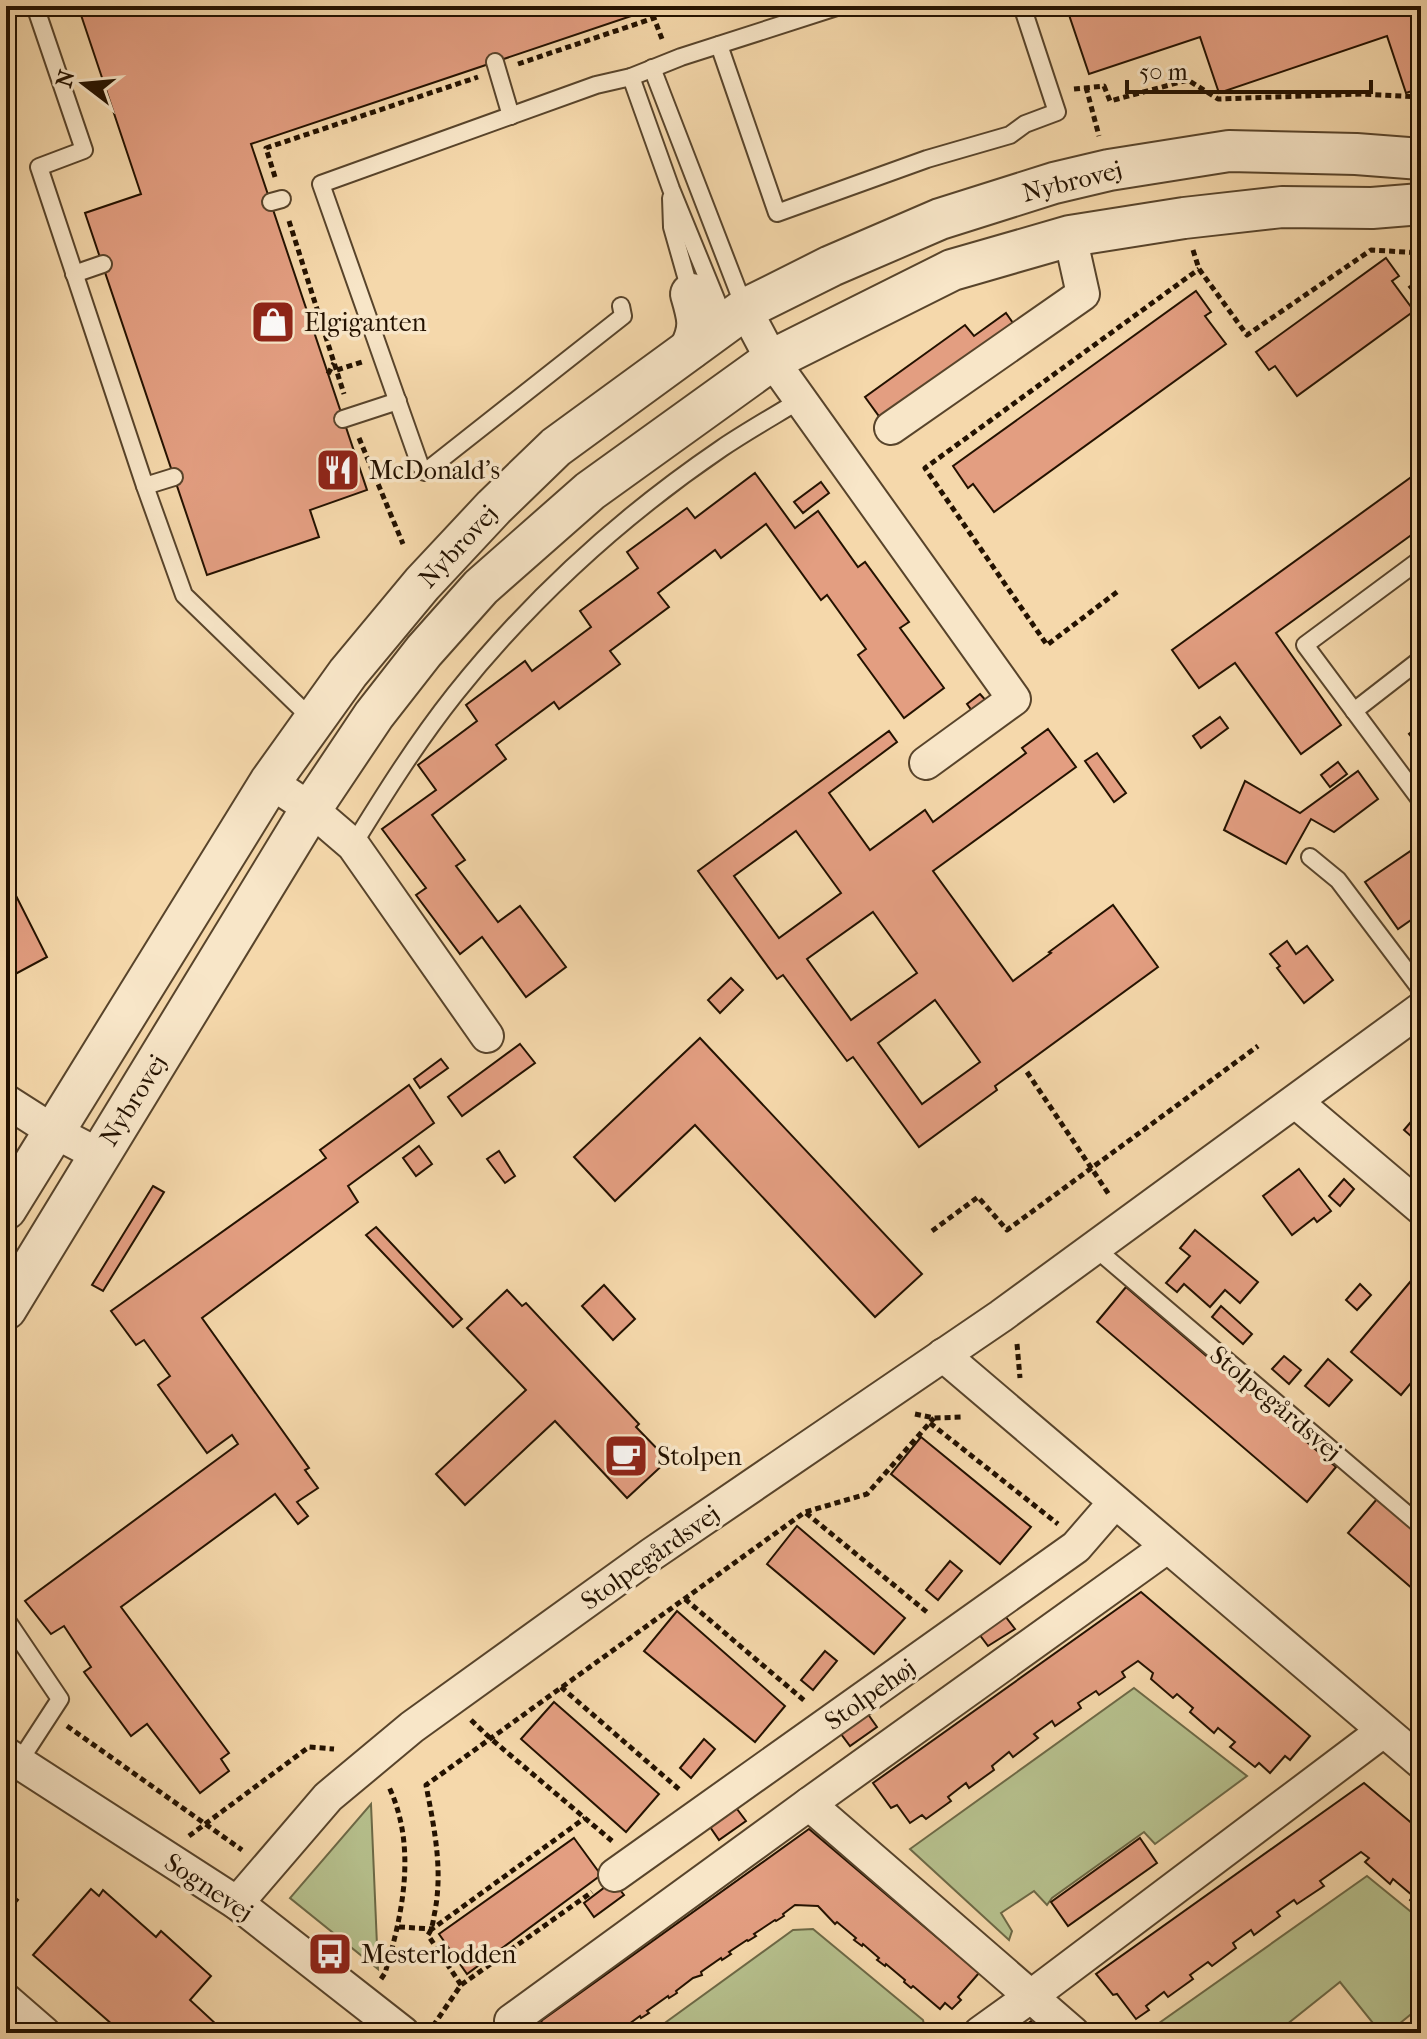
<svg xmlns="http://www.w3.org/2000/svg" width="1427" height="2039" font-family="'IM FELL French Canon',serif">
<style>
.green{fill:#b6c08d;stroke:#6d6946;stroke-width:2}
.building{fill:#e39e81;stroke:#241200;stroke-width:2;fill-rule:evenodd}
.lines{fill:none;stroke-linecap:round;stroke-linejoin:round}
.service-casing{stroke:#58442b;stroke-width:20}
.minor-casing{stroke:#58442b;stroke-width:36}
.tertiary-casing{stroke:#58442b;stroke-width:44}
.path{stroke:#241200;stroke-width:5;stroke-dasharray:6 4;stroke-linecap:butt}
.service{stroke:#f8e6c8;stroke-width:16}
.minor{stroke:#f8e6c8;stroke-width:32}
.tertiary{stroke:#f8e6c8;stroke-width:40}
.labels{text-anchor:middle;stroke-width:7;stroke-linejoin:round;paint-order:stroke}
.street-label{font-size:26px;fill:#241200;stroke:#f8e6c8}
.poi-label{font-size:26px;fill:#241200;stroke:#f8e6c8;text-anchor:start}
</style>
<rect width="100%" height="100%" fill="#f5d8ab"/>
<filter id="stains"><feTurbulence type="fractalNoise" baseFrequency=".0025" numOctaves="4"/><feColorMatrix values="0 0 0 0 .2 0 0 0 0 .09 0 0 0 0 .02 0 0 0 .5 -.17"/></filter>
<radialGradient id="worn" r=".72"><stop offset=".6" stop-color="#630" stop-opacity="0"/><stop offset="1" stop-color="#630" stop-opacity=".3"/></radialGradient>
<!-- green -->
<g class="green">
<polygon points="1134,1688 1247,1776 1155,1844 1144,1832 1052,1898 1047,1905 1034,1891 1001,1913 1012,1931 1009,1940 910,1849"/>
<polygon points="371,1804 378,1969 290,1898"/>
<polygon points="1367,1876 1421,1920 1421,2006 1388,2033 1379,2033 1373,2023 1340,1982 1276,2033 1145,2033"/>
<polygon points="813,1929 923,2020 926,2033 651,2033 793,1930"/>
</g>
<!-- building -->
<g class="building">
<polygon points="99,6 661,6 251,144 367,490 310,510 319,537 207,575 85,213 141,194 80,12"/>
<polygon points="1066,6 1421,6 1421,88 1406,93 1387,36 1219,93 1200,37 1089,74"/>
<polygon points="1386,258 1399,276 1392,281 1414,311 1297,396 1275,366 1269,370 1256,352"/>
<polygon points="1417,281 1421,285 1421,302 1409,287"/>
<polygon points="1196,291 1211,312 1205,316 1226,344 994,512 973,484 968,488 953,466"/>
<polygon points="1006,313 1013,323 881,419 865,397 965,325 974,336"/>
<polygon points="1421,470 1421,528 1276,633 1341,725 1301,754 1235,663 1199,688 1172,650"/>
<polygon points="755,473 795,528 818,511 858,567 865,562 909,622 900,628 944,688 904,718 858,655 866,649 827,595 821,600 766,524 721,558 715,550 658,593 669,607 610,651 620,664 559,709 554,702 496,745 506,759 432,815 465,860 456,866 498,922 520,906 566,967 526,997 482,937 460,954 416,895 426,888 382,829 436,790 418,765 477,721 466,705 525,661 532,671 591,627 580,611 638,568 627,552 687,508 695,518"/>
<polygon points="821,482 829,493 803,513 794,502"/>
<polygon points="980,694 989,704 975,715 967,704"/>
<polygon points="1220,717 1228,728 1201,748 1193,736"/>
<polygon points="1421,724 1421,749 1409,734"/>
<path d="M1048,729L1076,767L933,871L1013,981L1051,953L1049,952L1113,905L1158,967L995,1086L997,1090L919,1147L853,1057L847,1061L783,975L777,979L698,871L889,731L897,742L829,793L870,850L925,810L933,822L1026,753L1022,748ZM796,831L841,893L779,938L734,876ZM873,912L917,973L851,1020L807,959ZM935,1000L980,1062L922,1104L878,1043Z"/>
<polygon points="1097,753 1126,793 1114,802 1085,761"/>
<polygon points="1338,762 1347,774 1330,787 1321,775"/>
<polygon points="1358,771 1378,799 1334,832 1311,819 1286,864 1224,830 1245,781 1300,813"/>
<polygon points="1412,850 1421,863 1421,873 1418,875 1421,878 1421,913 1398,929 1365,882"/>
<polygon points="6,876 47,957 6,979"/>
<polygon points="1287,941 1296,954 1307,946 1333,980 1304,1003 1277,968 1280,966 1270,954"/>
<polygon points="731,978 743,990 720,1013 708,1000"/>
<polygon points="700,1038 922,1274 875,1317 695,1125 615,1201 574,1157"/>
<polygon points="520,1044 535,1063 462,1116 448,1097"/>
<polygon points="441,1059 448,1068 420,1088 414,1079"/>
<polygon points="409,1085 434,1123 348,1186 358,1202 202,1318 309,1468 305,1470 318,1488 297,1502 308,1516 298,1524 275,1494 121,1607 229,1753 221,1759 229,1771 200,1793 147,1724 131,1736 84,1672 91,1667 64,1626 51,1634 25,1601 238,1444 232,1435 207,1453 158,1385 170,1376 144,1340 136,1345 111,1311 326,1158 320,1150"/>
<polygon points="1421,1110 1421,1145 1404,1130"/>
<polygon points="419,1146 432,1164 416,1176 403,1158"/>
<polygon points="499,1151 515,1176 505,1183 487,1159"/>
<polygon points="1299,1169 1331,1211 1317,1222 1314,1218 1292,1235 1263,1196"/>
<polygon points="1344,1179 1354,1189 1340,1206 1329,1196"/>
<polygon points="153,1186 164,1192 103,1291 92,1285"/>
<polygon points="376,1227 462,1319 453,1327 366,1235"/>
<polygon points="1195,1230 1258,1282 1240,1303 1225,1290 1210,1307 1184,1284 1177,1292 1166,1283 1190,1256 1180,1248"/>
<polygon points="1416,1275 1421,1279 1421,1342 1414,1350 1421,1356 1421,1371 1401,1395 1351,1352"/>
<polygon points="1360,1284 1371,1295 1357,1310 1346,1300"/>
<polygon points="604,1285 635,1319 613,1340 582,1306"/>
<polygon points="1126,1287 1336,1467 1307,1502 1097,1322"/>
<polygon points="507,1290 522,1306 526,1303 639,1424 636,1427 668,1460 627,1498 555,1421 465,1505 436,1474 526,1390 467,1328"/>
<polygon points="1221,1306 1252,1334 1243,1344 1212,1317"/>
<polygon points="1284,1356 1301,1370 1289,1384 1272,1369"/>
<polygon points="1328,1359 1352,1380 1329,1406 1305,1386"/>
<polygon points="921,1437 1031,1527 1000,1564 891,1474"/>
<polygon points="1377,1499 1421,1537 1421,1596 1348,1533"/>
<polygon points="797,1526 905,1618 874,1654 767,1564"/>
<polygon points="950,1561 962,1571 938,1600 926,1590"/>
<polygon points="1141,1592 1310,1736 1290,1760 1285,1756 1270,1773 1259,1763 1255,1767 1230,1747 1235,1742 1218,1728 1214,1733 1190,1712 1193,1708 1177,1694 1173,1698 1151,1679 1153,1673 1138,1661 1122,1672 1125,1677 1099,1695 1096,1691 1078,1703 1081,1708 1055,1726 1052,1721 1034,1734 1038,1738 1013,1757 1009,1752 992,1766 994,1770 969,1788 966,1783 948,1797 951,1801 926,1819 922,1815 910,1823 897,1805 891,1808 873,1783"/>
<polygon points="677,1611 785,1706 755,1742 644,1651"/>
<polygon points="1002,1612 1015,1629 988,1646 976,1630"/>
<polygon points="825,1651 837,1661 813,1690 801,1680"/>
<polygon points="554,1702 659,1794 626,1832 521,1739"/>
<polygon points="865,1710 877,1727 850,1746 838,1730"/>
<polygon points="704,1739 715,1749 691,1778 680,1768"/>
<polygon points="1364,1783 1421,1831 1421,1910 1410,1900 1413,1896 1393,1879 1390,1884 1365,1862 1369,1858 1361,1852 1320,1881 1324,1886 1297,1904 1294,1900 1277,1912 1280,1916 1254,1935 1251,1930 1233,1943 1236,1948 1212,1966 1208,1962 1190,1975 1193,1979 1168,1997 1164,1992 1146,2006 1149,2010 1136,2019 1117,1994 1113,1995 1096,1974"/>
<polygon points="734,1805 746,1821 719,1840 708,1824"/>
<polygon points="809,1829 979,1973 958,1997 961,2000 952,2009 945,2003 940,2009 913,1986 911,1988 904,1982 905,1980 886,1964 885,1966 877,1960 879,1958 863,1944 862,1946 854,1940 856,1938 837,1922 835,1924 818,1906 795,1905 783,1914 784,1916 776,1921 775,1920 754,1934 756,1936 748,1941 747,1940 729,1952 731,1954 722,1960 721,1958 701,1972 702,1975 693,1978 676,1991 677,1993 669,1998 668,1996 647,2011 649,2013 641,2018 640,2016 622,2029 623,2031 621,2033 550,2033 541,2021"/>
<polygon points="574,1838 601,1875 467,1974 439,1934"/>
<polygon points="1140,1838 1157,1863 1068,1926 1051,1902"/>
<polygon points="613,1881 624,1895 594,1917 584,1903"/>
<polygon points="91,1889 99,1896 103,1890 156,1937 161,1931 211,1976 190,2000 217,2025 210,2033 122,2033 33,1955"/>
<polygon points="6,1890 18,1900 6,1915"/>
<polygon points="1034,2019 1050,2033 1015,2033"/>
</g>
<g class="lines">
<!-- service casing -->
<g class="service-casing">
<g id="service">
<polyline points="35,6 84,150 39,167 145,486 184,595 314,721"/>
<polyline points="719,45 777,213 927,159 1010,135 1025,124 1057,112 1022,6"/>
<polyline points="495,62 511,116"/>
<polyline points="652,68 745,309"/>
<polyline points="631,77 671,189 725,321"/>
<polyline points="671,198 672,227 691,294"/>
<polyline points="271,202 282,199"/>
<polyline points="74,274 103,264"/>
<polyline points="621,306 623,316 425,472 420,465 321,184 596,85 631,77 681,57 840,6"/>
<polyline points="343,419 398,401"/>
<polyline points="145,486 174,477"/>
<polyline points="1421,559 1305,645 1421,801"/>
<polyline points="1354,711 1421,659"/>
<path d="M353,845C385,793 417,742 455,694C531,599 622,516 722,448C747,431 774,416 800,400"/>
<polyline points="1310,857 1338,880 1421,990"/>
<polyline points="1095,1248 1421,1526"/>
<polyline points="6,1619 60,1699 19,1762"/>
</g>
</g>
<!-- minor casing -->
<g class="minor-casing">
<g id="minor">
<polyline points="745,309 772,360 1014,699 926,763"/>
<polyline points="891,428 1083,294 1070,236"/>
<polyline points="270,782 311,809 353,845 487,1036"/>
<polyline points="6,1101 53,1131 99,1155"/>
<polyline points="1296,1102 1421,1208"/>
<polyline points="943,1355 1421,1762"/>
<polyline points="6,1754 237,1903 403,2033"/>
<polyline points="809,1804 1073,2033"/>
<polyline points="615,1875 1076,1547 1115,1502"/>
<polyline points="237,1903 328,1797 412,1727 652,1554 1001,1316 1421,1009"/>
<polyline points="6,2000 44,2033"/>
<polyline points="511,2021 809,1804 1167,1547"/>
<polyline points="980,2033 1030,1997 1383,1731"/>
</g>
</g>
<!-- tertiary casing -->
<g class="tertiary-casing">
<g id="tertiary">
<path d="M690,349C701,327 698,318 691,294"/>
<polyline points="6,1209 270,782 348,673 422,584 494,507 556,447 745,309 831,266 940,219 1054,183 1109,170 1229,151 1356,154 1421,159"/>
<polyline points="6,1309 311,809 374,715 424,651 481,587 590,491 772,360 952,270 1070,236 1184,218 1282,207 1372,208 1421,204"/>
</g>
</g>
<!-- path -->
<g class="path">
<polyline points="518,64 654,18 662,39"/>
<polyline points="1086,87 1099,136"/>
<polyline points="1074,89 1104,86 1110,101 1188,80 1218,99 1362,94 1421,97"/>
<polyline points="275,177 266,148 478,77"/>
<polyline points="289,221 344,394"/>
<polyline points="1193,250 1199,269 1247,335 1371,250 1421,253"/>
<polyline points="337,370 362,362"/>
<polyline points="328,374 334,363"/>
<polyline points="359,438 403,544"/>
<polyline points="1117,592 1047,645 925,468 1199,269"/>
<polyline points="1027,1072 1110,1196"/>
<polyline points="932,1231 978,1197 1007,1230 1258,1046"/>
<polyline points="1017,1344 1020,1378"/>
<polyline points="915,1414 934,1418 964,1417"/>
<polyline points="930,1423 1058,1524"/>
<polyline points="806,1513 928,1613"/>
<polyline points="685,1599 806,1702"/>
<polyline points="561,1687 681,1791"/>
<polyline points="471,1720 490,1738 612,1841"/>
<polyline points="67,1726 242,1850"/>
<polyline points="189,1836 309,1747 334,1749"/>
<polyline points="399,1927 432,1929 585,1818"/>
<path d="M381,1979L385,1973C403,1913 417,1847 389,1787"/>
<path d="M461,1985L428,1935C433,1928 433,1920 435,1911C443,1868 434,1827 426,1785L805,1512L867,1494L934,1418"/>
<polyline points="433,2026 461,1985 592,1892"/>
</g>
<!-- service -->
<use href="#service" class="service"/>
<!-- minor -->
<use href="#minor" class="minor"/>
<!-- tertiary -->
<use href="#tertiary" class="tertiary"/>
</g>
<!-- icons -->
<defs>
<g id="shop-square" transform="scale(2.3)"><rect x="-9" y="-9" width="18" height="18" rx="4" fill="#8f2418" stroke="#f8e6c8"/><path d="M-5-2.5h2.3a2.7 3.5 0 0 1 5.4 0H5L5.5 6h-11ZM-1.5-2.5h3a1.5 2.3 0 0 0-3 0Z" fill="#fff"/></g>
<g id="restaurant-square" transform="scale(2.3)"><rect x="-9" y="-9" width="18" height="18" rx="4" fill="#8f2418" stroke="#f8e6c8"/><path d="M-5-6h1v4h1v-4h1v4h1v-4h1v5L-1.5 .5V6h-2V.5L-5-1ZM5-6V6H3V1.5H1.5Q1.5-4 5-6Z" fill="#fff"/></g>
<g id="cafe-square" transform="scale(2.3)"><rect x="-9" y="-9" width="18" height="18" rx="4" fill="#8f2418" stroke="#f8e6c8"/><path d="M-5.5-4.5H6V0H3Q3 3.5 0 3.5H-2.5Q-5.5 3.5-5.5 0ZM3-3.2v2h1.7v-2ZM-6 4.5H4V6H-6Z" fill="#fff"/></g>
<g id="bus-square" transform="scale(2.3)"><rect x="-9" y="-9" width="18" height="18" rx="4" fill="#8f2418" stroke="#f8e6c8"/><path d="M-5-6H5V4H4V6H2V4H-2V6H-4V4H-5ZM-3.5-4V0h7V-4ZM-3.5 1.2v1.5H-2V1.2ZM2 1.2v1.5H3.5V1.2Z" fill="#fff"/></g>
</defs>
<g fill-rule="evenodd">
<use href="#shop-square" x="273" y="322"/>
<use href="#restaurant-square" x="338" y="470"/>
<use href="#cafe-square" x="626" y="1456"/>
<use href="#bus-square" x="330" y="1954"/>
</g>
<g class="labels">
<!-- street labels -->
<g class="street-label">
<text transform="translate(1072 181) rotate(-14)" y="9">Nybrovej</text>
<text transform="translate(458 546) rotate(-47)" y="9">Nybrovej</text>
<text transform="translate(133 1100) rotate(-58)" y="9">Nybrovej</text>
<text transform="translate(1276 1403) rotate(40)" y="9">Stolpegårdsvej</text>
<text transform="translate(650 1557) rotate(-35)" y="9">Stolpegårdsvej</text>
<text transform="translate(870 1694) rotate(-35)" y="9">Stolpehøj</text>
<text transform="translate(209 1887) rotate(34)" y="9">Sognevej</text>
</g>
<!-- poi labels -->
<g class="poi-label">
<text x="304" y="331">Elgiganten</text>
<text x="369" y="479">McDonald's</text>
<text x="657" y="1465">Stolpen</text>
<text x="361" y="1963">Mesterlodden</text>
</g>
</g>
<!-- margin -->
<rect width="1427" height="2039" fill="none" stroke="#f5d8ab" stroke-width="32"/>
<rect x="8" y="8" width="1411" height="2023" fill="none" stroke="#241200" stroke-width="4"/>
<rect x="16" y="16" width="1395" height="2007" fill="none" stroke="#241200" stroke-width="2"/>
<!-- north arrow -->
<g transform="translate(84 84) rotate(286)" stroke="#f8e6c8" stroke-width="6" paint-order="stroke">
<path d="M0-6L14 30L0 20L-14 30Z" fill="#241200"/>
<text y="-12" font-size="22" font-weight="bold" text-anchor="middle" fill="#241200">N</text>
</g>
<!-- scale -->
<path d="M1127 80v12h244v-12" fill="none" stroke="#241200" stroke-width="4"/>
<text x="1139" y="80" font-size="24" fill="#241200" stroke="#f8e6c8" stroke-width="6" paint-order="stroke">50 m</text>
<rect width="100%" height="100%" filter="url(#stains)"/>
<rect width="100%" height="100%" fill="url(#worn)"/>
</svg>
